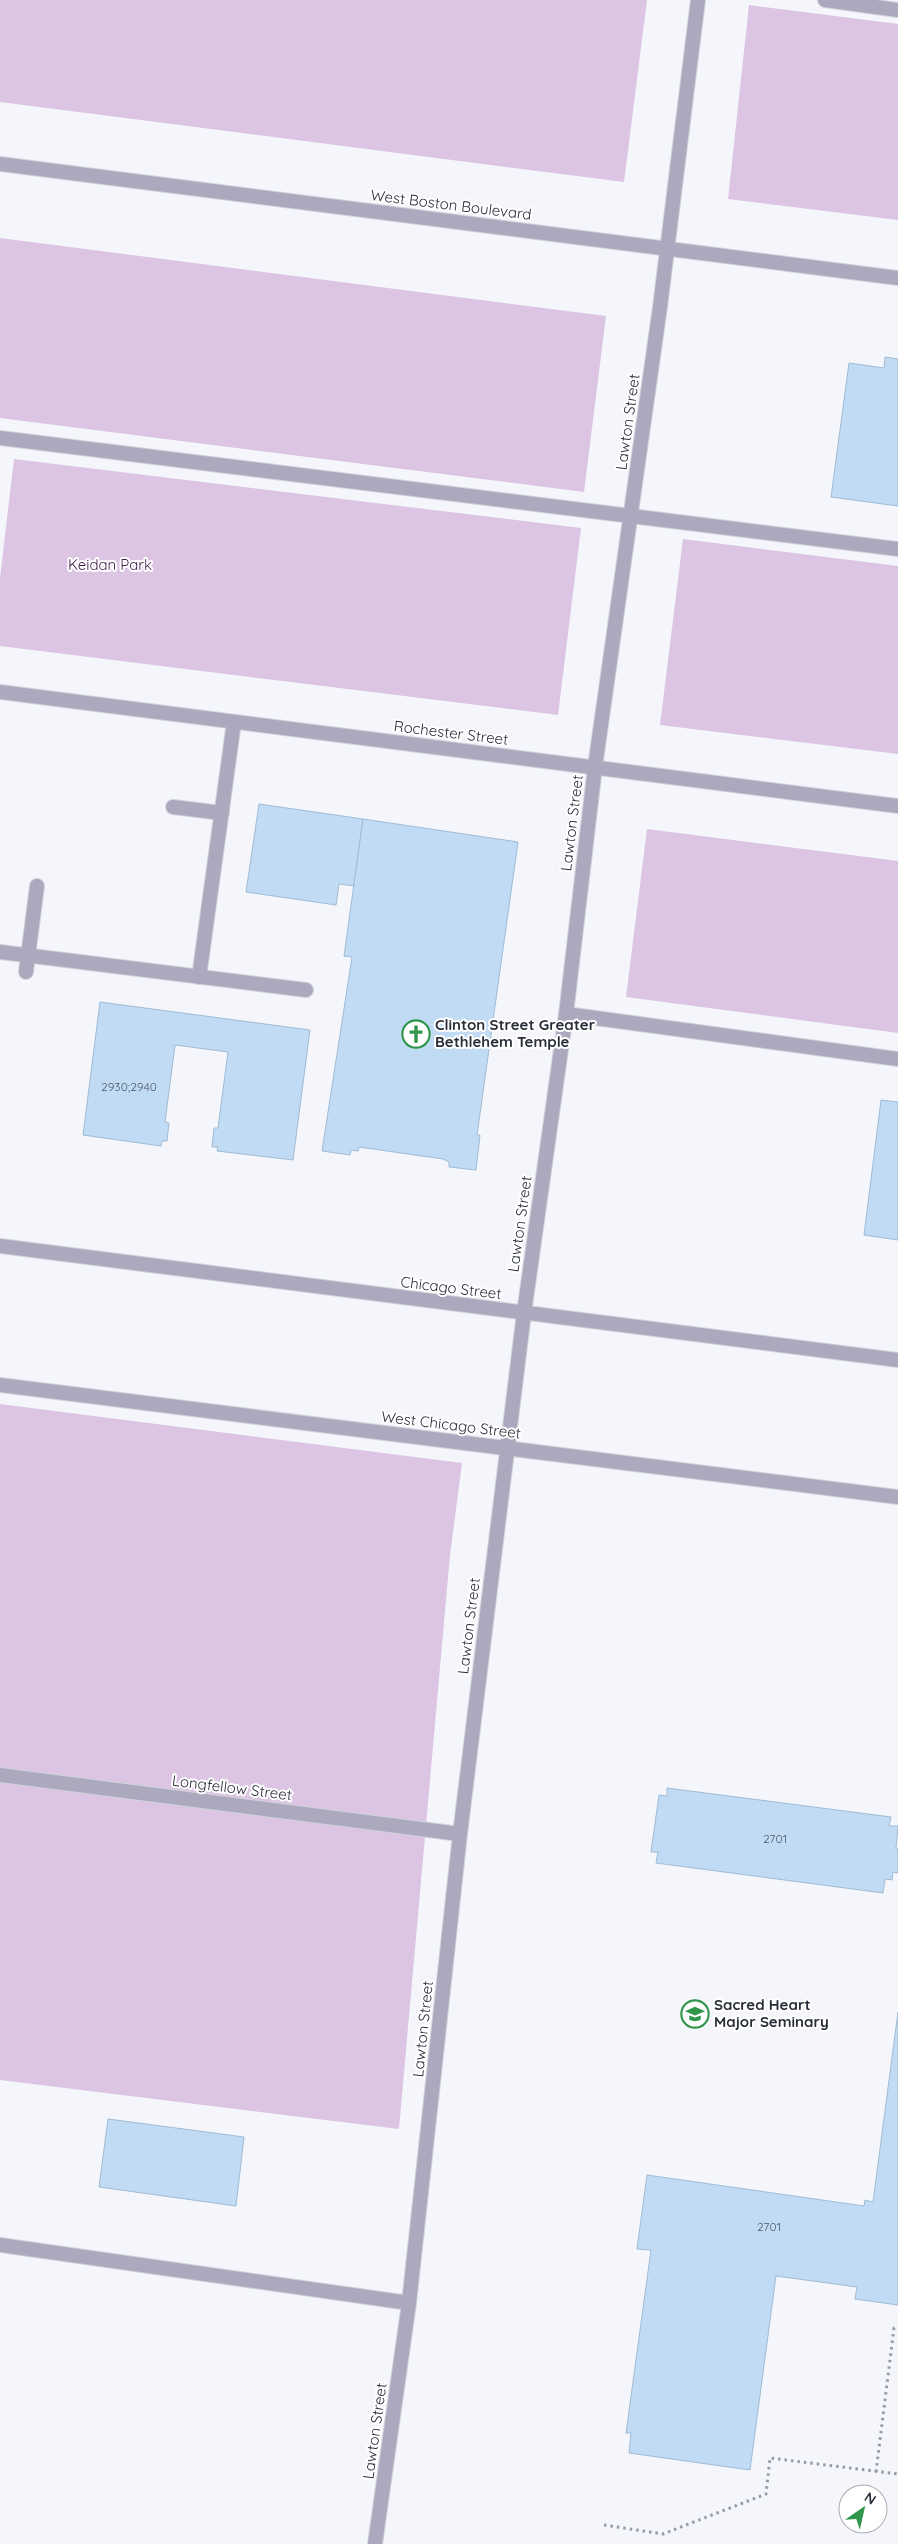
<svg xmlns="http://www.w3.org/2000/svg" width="898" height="2544" font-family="Quicksand,sans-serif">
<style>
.green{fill:#dbc5e3}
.building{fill:#c0dbf3;stroke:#a0bbd3}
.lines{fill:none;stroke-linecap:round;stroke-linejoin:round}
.service-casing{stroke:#d0d2d9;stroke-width:16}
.minor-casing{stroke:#d0d2d9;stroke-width:16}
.tertiary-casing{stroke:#d0d2d9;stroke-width:16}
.path{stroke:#979aa3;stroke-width:3;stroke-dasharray:2.5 4;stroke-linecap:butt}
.service{stroke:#aca9be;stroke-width:14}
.minor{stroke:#aca9be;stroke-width:14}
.tertiary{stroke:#aca9be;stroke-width:14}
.labels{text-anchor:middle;stroke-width:4;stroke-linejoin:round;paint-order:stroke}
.number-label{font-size:12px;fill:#505968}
.street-label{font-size:15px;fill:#2a2e3a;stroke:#fff}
.park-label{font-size:15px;fill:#3e194c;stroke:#fff}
.poi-label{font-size:15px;font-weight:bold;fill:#2a2e3a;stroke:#fff;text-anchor:start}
</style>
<rect width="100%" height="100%" fill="#f4f6fc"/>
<!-- green -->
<g class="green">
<polygon points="0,0 647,0 624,182 0,102"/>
<polygon points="749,5 898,24 898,220 728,199"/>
<polygon points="0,238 606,316 584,492 0,418"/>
<polygon points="14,459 581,528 558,715 0,646 0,578"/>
<polygon points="683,539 898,566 898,754 660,725"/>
<polygon points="647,829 898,861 898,1033 626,997"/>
<polygon points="0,1404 462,1463 450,1555 399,2129 0,2080"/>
</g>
<!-- building -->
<g class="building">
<polygon points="885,357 898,359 898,506 831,497 849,363 884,368"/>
<polygon points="259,804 363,819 354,886 339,884 336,905 246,892"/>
<polygon points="363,819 518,842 477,1135 480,1135 476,1170 449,1167 449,1162 443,1159 359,1147 358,1151 351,1150 350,1155 322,1151 352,957 344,956"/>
<polygon points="100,1002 310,1030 293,1160 217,1151 218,1147 212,1147 214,1128 218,1128 228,1052 175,1045 165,1122 169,1123 167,1141 162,1141 161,1146 83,1135"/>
<polygon points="881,1100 898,1102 898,1240 864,1235"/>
<polygon points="667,1788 891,1817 889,1826 898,1826 896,1848 898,1849 898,1873 893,1872 892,1880 885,1879 883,1893 656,1863 658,1852 651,1852 659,1795 667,1796"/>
<polygon points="898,2012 898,2305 855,2299 857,2287 776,2276 750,2470 629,2453 631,2433 626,2433 651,2250 637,2249 647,2175 864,2206 865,2200 873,2202"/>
<polygon points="108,2119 244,2137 236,2206 99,2187"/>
</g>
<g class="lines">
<!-- service casing -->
<g class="service-casing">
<g id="service">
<polyline points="825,0 898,10"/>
<polyline points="0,438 898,549"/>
<polyline points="173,807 222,813"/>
<polyline points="0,952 306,990"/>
<polyline points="26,972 37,886"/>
<polyline points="199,977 234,722"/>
<polyline points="566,1014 898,1059"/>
<polyline points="0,2245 409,2303"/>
</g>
</g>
<!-- minor casing -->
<g class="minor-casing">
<g id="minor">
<polyline points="0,164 898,278"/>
<polyline points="0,692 898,806"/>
<polyline points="0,1775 460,1834"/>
<polyline points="375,2544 409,2303 460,1834 524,1313 566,1014 595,767 660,307 698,0"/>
</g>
</g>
<!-- tertiary casing -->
<g class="tertiary-casing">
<g id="tertiary">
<polyline points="0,1246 898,1360"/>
<polyline points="0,1385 898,1497"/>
</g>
</g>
<!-- path -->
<g class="path">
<polyline points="876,2472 894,2328 898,2328"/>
<polyline points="604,2525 663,2534 766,2494 770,2458 898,2474"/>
</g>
<!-- service -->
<use href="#service" class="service"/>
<!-- minor -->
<use href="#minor" class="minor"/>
<!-- tertiary -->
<use href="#tertiary" class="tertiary"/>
</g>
<!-- icons -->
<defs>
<g id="church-ring" transform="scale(1.4375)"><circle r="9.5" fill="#fff" stroke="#31964c" stroke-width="1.5"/><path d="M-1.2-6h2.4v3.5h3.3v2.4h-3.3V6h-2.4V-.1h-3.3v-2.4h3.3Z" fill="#31964c"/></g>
<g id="university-ring" transform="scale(1.4375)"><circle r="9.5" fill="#fff" stroke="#31964c" stroke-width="1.5"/><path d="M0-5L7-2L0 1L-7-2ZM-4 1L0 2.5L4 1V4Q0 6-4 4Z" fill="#31964c"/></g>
</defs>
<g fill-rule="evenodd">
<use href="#church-ring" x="416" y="1034"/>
<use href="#university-ring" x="695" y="2014"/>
</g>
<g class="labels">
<!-- number labels -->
<g class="number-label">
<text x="129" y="1091">2930;2940</text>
<text x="775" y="1843">2701</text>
<text x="769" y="2231">2701</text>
</g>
<!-- street labels -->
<g class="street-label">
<text transform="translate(451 205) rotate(7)" y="5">West Boston Boulevard</text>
<text transform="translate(628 422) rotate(-82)" y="5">Lawton Street</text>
<text transform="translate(451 733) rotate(7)" y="5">Rochester Street</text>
<text transform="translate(572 823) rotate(-83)" y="5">Lawton Street</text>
<text transform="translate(520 1224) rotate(-82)" y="5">Lawton Street</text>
<text transform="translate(451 1288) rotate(7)" y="5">Chicago Street</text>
<text transform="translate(451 1425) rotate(7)" y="5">West Chicago Street</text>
<text transform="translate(469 1626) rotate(-83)" y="5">Lawton Street</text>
<text transform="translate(232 1788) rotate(7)" y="5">Longfellow Street</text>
<text transform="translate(423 2029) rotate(-84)" y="5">Lawton Street</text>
<text transform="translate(375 2431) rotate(-82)" y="5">Lawton Street</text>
</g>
<!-- park labels -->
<g class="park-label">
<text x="110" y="570">Keidan Park</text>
</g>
<!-- poi labels -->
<g class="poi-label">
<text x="435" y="1030">Clinton Street Greater<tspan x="435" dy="17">Bethlehem Temple</tspan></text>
<text x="714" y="2010">Sacred Heart<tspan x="714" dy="17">Major Seminary</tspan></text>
</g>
</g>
<!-- north arrow -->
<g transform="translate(863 2509) rotate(34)"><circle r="24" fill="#ffffff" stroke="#aaabb0"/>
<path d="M0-4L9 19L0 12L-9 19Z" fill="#31964c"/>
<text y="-8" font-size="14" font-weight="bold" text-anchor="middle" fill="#2a2e3a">N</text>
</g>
</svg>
